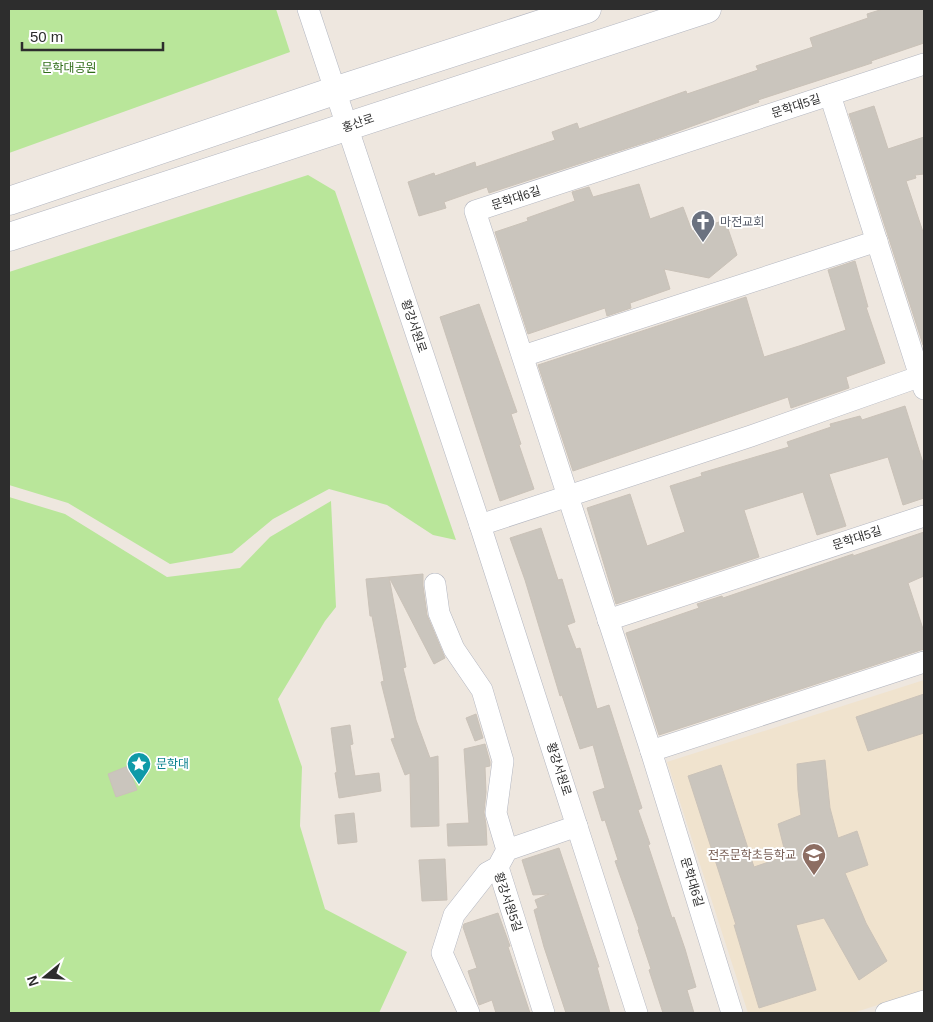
<svg xmlns="http://www.w3.org/2000/svg" width="933" height="1022" font-family="Helvetica,'Noto Sans KR',sans-serif">
<style>
.education{fill:#f0e3ce}
.green{fill:#b9e69a}
.building{fill:#cac5bd;stroke:#cac2b8}
.lines{fill:none;stroke-linecap:round;stroke-linejoin:round}
.street-casing{stroke:#b3b6c0;stroke-width:22}
.secondary-casing{stroke:#b3b6c0;stroke-width:29}
.street{stroke:#fff;stroke-width:21}
.secondary{stroke:#fff;stroke-width:28}
.labels{text-anchor:middle;stroke-width:4;stroke-linejoin:round;paint-order:stroke}
.park-label{font-size:12px;fill:#306d19;stroke:#fff}
.street-label{font-size:12px;fill:#2d2d2d;stroke:#fff}
.worship-label{font-size:12px;fill:#5b616d;stroke:#fff;text-anchor:start}
.culture-label{font-size:12px;fill:#0d838f;stroke:#fff;text-anchor:start}
.education-label{font-size:12px;fill:#785e54;stroke:#fff;text-anchor:end}
</style>
<rect width="100%" height="100%" fill="#eee7df"/>
<!-- education -->
<polygon class="education" points="924,680 924,990 853,1013 748,1013 667,762"/>
<!-- green -->
<g class="green">
<polygon points="9,9 276,9 290,52 9,153"/>
<polygon points="308,175 335,191 456,540 433,535 387,505 329,489 273,519 232,553 170,564 68,503 9,485 9,272"/>
<polygon points="9,497 65,514 167,577 240,568 270,537 331,501 336,607 325,621 278,699 302,767 300,826 325,909 407,952 379,1013 9,1013"/>
</g>
<!-- building -->
<g class="building">
<polygon points="883,9 924,9 924,43 871,61 872,63 758,100 759,102 659,138 489,193 487,187 444,202 446,208 419,216 408,182 434,173 435,176 475,162 476,167 555,140 552,132 577,123 579,129 686,91 687,94 758,70 756,66 813,47 810,38 868,18 867,14"/>
<polygon points="874,106 888,149 924,137 924,174 915,175 916,178 906,181 924,235 924,345 923,345 849,114"/>
<polygon points="639,184 650,219 683,207 692,231 725,220 737,255 709,278 664,269 670,289 630,303 631,308 607,316 605,308 528,334 495,232 528,221 527,218 575,201 572,192 589,187 593,197"/>
<polygon points="855,261 868,307 866,307 885,363 846,377 849,388 829,395 791,408 788,397 573,471 538,365 746,297 764,357 799,346 846,330 828,270"/>
<polygon points="479,304 517,412 511,414 521,444 519,445 534,489 500,501 440,317"/>
<polygon points="905,406 924,466 924,498 903,505 888,457 829,474 846,526 817,535 803,492 744,510 759,557 616,604 587,508 630,494 647,546 685,532 670,486 702,476 701,473 789,447 787,442 831,427 830,424 860,416 862,420"/>
<polygon points="541,528 558,580 562,579 575,622 567,625 576,649 580,648 597,709 609,705 623,749 642,808 638,810 650,844 648,845 672,918 674,917 685,949 696,987 687,990 694,1013 663,1013 649,970 651,969 638,930 639,929 615,861 618,860 605,820 602,821 593,792 605,788 593,745 580,749 562,695 560,696 525,580 510,538"/>
<polygon points="924,532 924,576 908,583 924,632 924,649 659,735 626,633 699,608 697,604 722,596 723,598 853,554 853,556"/>
<polygon points="423,574 423,586 427,615 445,658 434,664 389,577"/>
<polygon points="389,577 406,667 403,668 416,720 430,758 438,756 439,826 411,827 410,773 405,775 391,739 395,738 381,682 384,681 372,616 370,616 366,579"/>
<polygon points="924,694 924,733 868,751 856,717"/>
<polygon points="476,714 483,738 475,741 466,718"/>
<polygon points="350,725 353,744 350,745 355,776 379,773 381,791 339,798 335,773 337,772 331,728"/>
<polygon points="485,744 490,762 490,766 485,767 486,792 484,812 486,825 487,845 448,846 447,824 469,823 464,749"/>
<polygon points="825,760 830,808 838,838 857,831 868,865 845,873 866,923 887,961 859,980 824,918 796,925 816,990 759,1008 734,925 736,925 688,776 721,765 754,867 786,856 778,824 801,815 798,790 797,764"/>
<polygon points="128,766 137,790 116,797 108,774"/>
<polygon points="354,813 357,842 338,844 335,815"/>
<polygon points="559,848 599,967 597,967 610,1013 566,1013 544,947 534,910 538,908 535,900 549,894 533,895 522,860"/>
<polygon points="445,859 447,900 422,901 419,860"/>
<polygon points="498,913 510,946 508,947 530,1013 496,1013 492,1000 479,1005 468,971 477,968 463,927 464,924"/>
</g>
<g class="lines">
<!-- street casing -->
<g class="street-casing">
<g id="street">
<polyline points="308,9 480,525 637,1013"/>
<polyline points="830,95 924,389"/>
<polyline points="523,356 877,241"/>
<polyline points="480,525 751,436 924,375"/>
<polyline points="435,584 439,613 454,649 482,690 503,761 496,813 507,850"/>
<polyline points="608,620 924,516"/>
<polyline points="651,751 924,662"/>
<polyline points="500,863 507,850 577,826"/>
<polyline points="498,867 544,1013"/>
<polyline points="469,1013 442,953 454,915 487,873 498,867"/>
<polyline points="732,1013 651,751 475,211 924,64"/>
<polyline points="886,1013 924,1001"/>
</g>
</g>
<!-- secondary casing -->
<g class="secondary-casing">
<g id="secondary">
<polyline points="9,201 334,91 587,9"/>
<polyline points="9,237 707,9"/>
</g>
</g>
<!-- street -->
<use href="#street" class="street"/>
<!-- secondary -->
<use href="#secondary" class="secondary"/>
</g>
<!-- icons -->
<defs>
<g id="church-pin" transform="scale(1.25)"><path d="M0 17L-7.5 6A9.5 9.5 0 1 1 7.5 6Z" fill="#6b7280" stroke="#fff"/><path d="M-1.2-6h2.4v3.5h3.3v2.4h-3.3V6h-2.4V-.1h-3.3v-2.4h3.3Z" fill="#fff"/></g>
<g id="sight-pin" transform="scale(1.25)"><path d="M0 17L-7.5 6A9.5 9.5 0 1 1 7.5 6Z" fill="#0f9aa8" stroke="#fff"/><path d="M0-6L1.8-2.2L6-1.7L2.9 1.2L3.7 5.4L0 3.3L-3.7 5.4L-2.9 1.2L-6-1.7L-1.8-2.2Z" fill="#fff"/></g>
<g id="school-pin" transform="scale(1.25)"><path d="M0 17L-7.5 6A9.5 9.5 0 1 1 7.5 6Z" fill="#8d6e63" stroke="#fff"/><path d="M0-5L7-2L0 1L-7-2ZM-4 1L0 2.5L4 1V4Q0 6-4 4Z" fill="#fff"/></g>
</defs>
<g fill-rule="evenodd">
<use href="#church-pin" x="703" y="222"/>
<use href="#sight-pin" x="139" y="764"/>
<use href="#school-pin" x="814" y="855"/>
</g>
<g class="labels">
<!-- park labels -->
<g class="park-label">
<text x="69" y="72">문학대공원</text>
</g>
<!-- street labels -->
<g class="street-label">
<text transform="translate(796 106) rotate(-18)" y="4">문학대5길</text>
<text transform="translate(358 123) rotate(-19)" y="4">홍산로</text>
<text transform="translate(516 198) rotate(-18)" y="4">문학대6길</text>
<text transform="translate(414 326) rotate(71)" y="4">황강서원로</text>
<text transform="translate(857 538) rotate(-18)" y="4">문학대5길</text>
<text transform="translate(559 769) rotate(72)" y="4">황강서원로</text>
<text transform="translate(692 882) rotate(73)" y="4">문학대6길</text>
<text transform="translate(508 902) rotate(71)" y="4">황강서원5길</text>
</g>
<!-- worship labels -->
<g class="worship-label">
<text x="720" y="226">마전교회</text>
</g>
<!-- culture labels -->
<g class="culture-label">
<text x="156" y="768">문학대</text>
</g>
<!-- education labels -->
<g class="education-label">
<text x="796" y="859">전주문학초등학교</text>
</g>
</g>
<!-- border -->
<rect width="933" height="1022" fill="none" stroke="#2d2d2d" stroke-width="20"/>
<!-- north arrow -->
<g transform="translate(45 977) rotate(252)" stroke="#ffffff" stroke-width="4" paint-order="stroke">
<path d="M0-4L9 19L0 12L-9 19Z" fill="#2d2d2d"/>
<text y="-8" font-size="14" font-weight="bold" text-anchor="middle" fill="#2d2d2d">N</text>
</g>
<!-- scale -->
<path d="M22 42v8h141v-8" fill="none" stroke="#2d2d2d" stroke-width="2.5"/>
<text x="30" y="42" font-size="15" fill="#2d2d2d" stroke="#ffffff" stroke-width="4" paint-order="stroke">50 m</text>
</svg>
